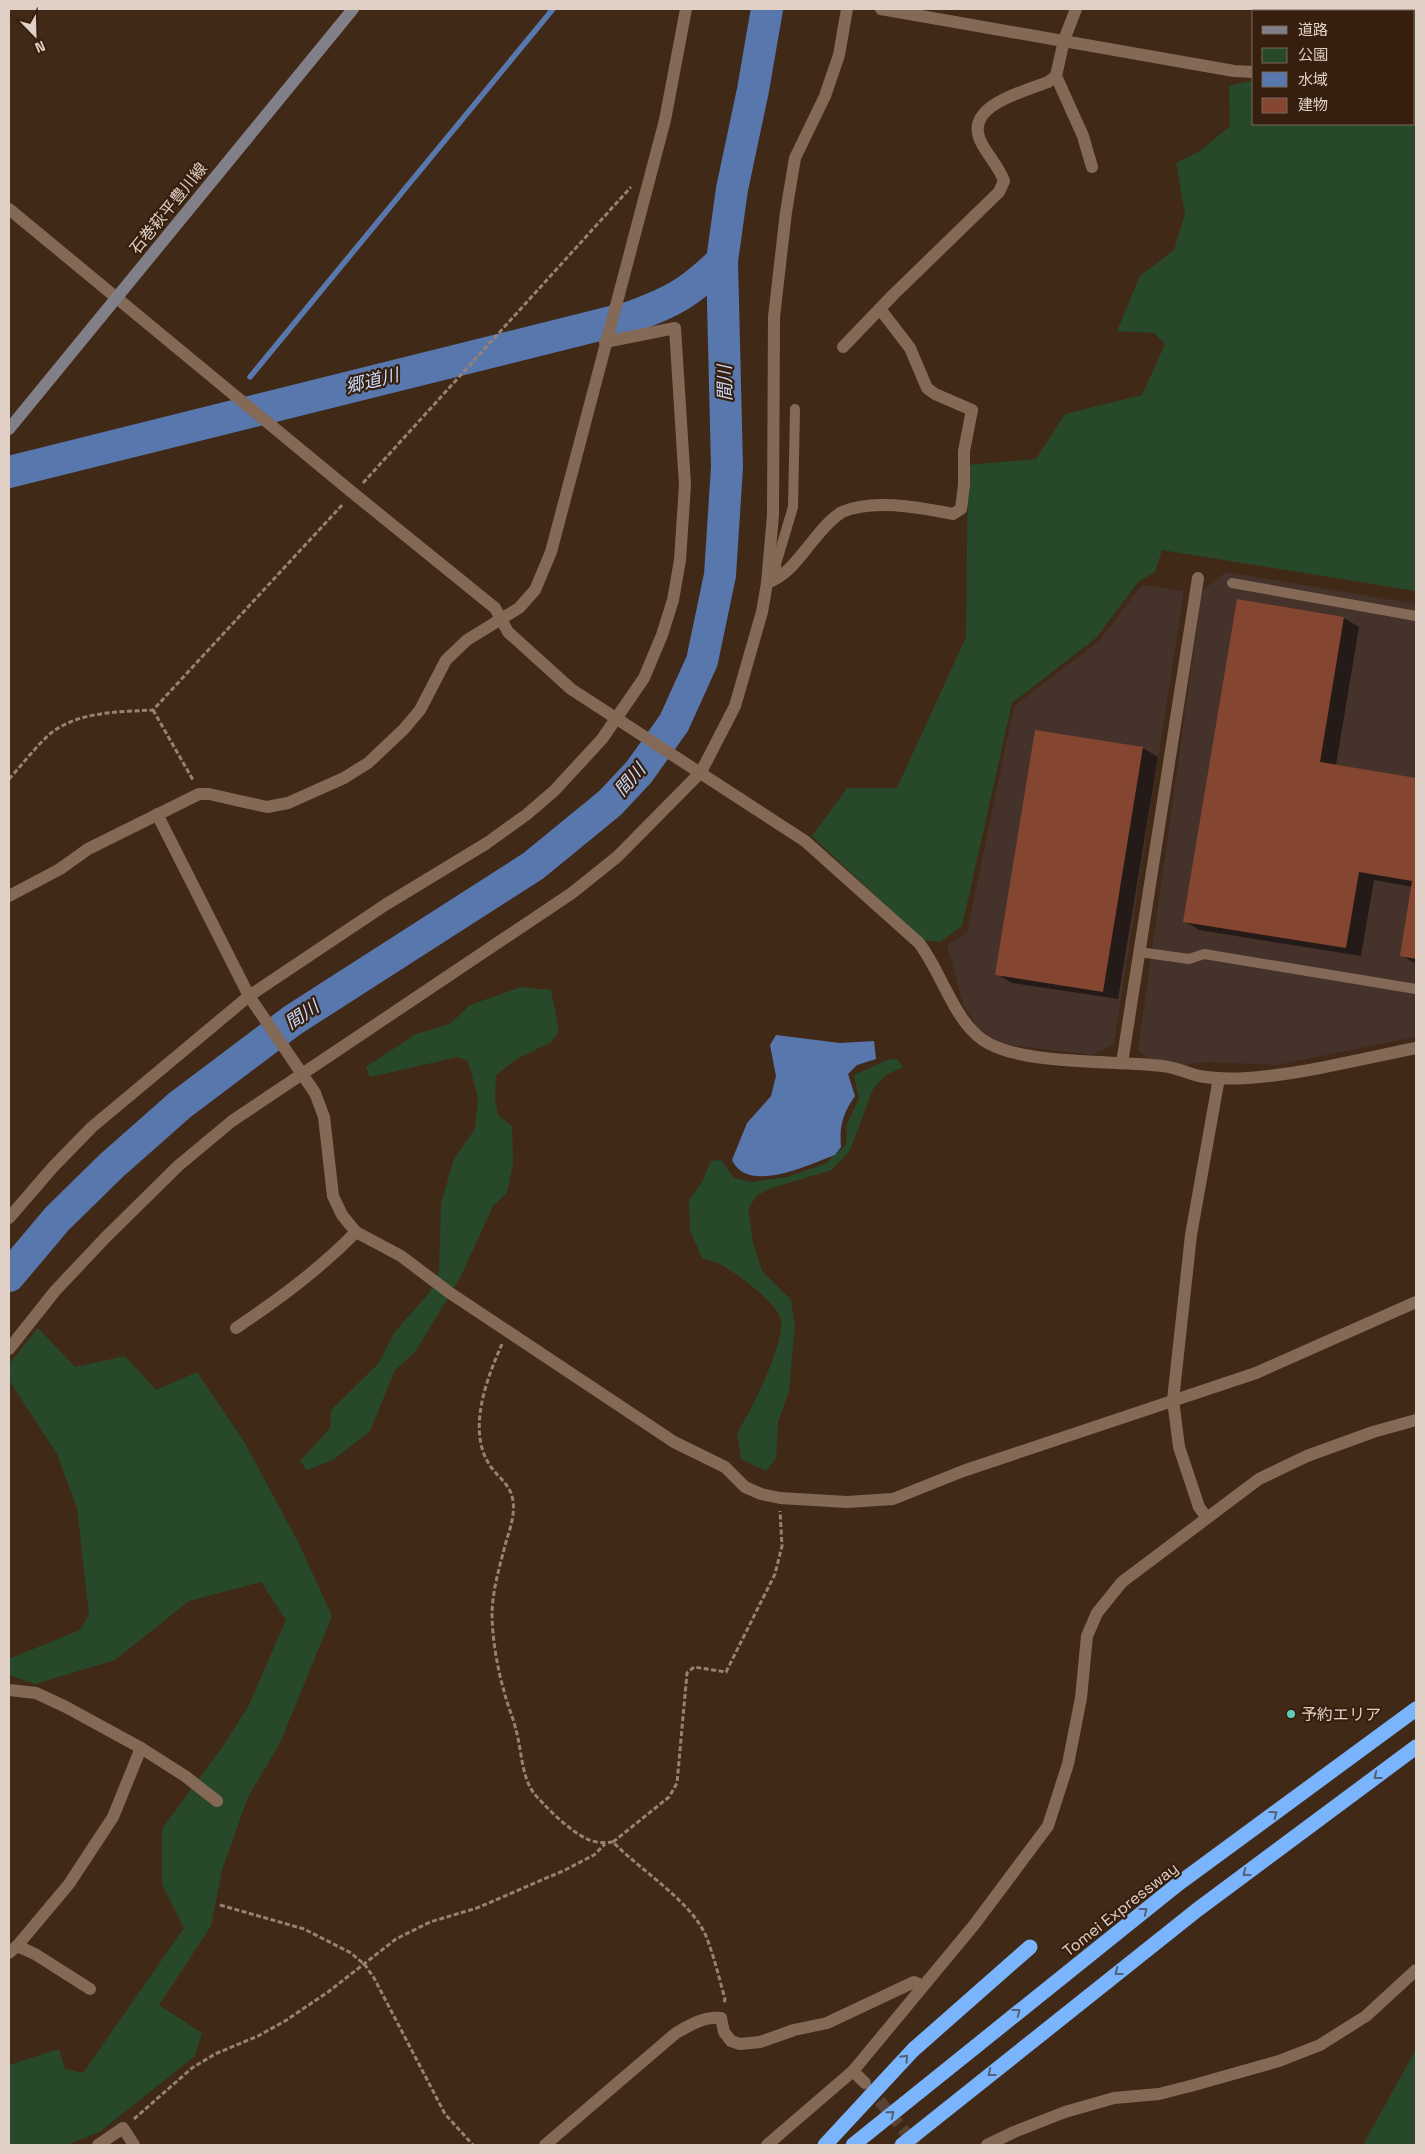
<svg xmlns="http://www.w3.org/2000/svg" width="1425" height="2154" font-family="'Space Grotesk','Noto Sans JP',sans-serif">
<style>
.industrial{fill:#45322b}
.green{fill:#27492a}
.water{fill:#5877ad}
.shadow{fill:#0007}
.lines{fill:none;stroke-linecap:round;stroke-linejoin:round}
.stream{stroke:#5877ad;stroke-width:5.5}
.river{stroke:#5877ad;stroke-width:32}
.building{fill:#844630}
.street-tunnel{stroke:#594232;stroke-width:12;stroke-dasharray:12 6;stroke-linecap:butt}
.path{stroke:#968275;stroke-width:3;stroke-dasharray:5 2.5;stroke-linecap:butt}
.lane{stroke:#856957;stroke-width:10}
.street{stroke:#856957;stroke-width:12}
.secondary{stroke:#818088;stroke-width:12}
.highway{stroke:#79b4fc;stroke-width:15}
.oneway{stroke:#546279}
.poi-dot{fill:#5eceb8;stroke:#361f0e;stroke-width:2}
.labels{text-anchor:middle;stroke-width:4.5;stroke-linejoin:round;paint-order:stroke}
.street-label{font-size:16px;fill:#e0d0c6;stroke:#361f0e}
.poi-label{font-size:16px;fill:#e0d0c6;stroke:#361f0e;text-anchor:start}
.water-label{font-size:18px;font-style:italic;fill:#c7dafa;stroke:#361f0e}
</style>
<rect width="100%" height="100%" fill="#412918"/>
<!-- industrial -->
<g class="industrial">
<polygon points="1226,572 1416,604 1416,1037 1277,1065 1206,1062 1184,1065 1150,1059 1138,1050 1202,591"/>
<polygon points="1142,585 1184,591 1114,1044 1094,1055 1002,1044 977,1027 964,1006 947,945 967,933 1014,706 1099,641"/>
</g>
<!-- green -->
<g class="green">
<polygon points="1398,9 1416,9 1416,591 1162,550 1155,572 1138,582 1096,638 1012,703 962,926 940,942 923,940 812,836 847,788 897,788 966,637 968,465 1036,459 1065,414 1142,395 1165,344 1154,333 1117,331 1140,276 1174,250 1185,214 1176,163 1200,151 1230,126 1229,86 1254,80 1254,124 1414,124 1414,11 1396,11"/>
<polygon points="521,987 551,990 559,1031 551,1042 515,1060 496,1075 495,1099 498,1115 512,1126 513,1163 507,1193 493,1206 460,1278 415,1352 395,1370 370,1431 333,1460 307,1470 300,1461 330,1428 331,1410 379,1363 394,1333 429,1293 439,1272 441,1203 454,1159 475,1129 478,1097 468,1061 458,1057 370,1077 366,1067 416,1034 450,1024 470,1005"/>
<path d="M897,1059L903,1067L886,1075L873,1089L850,1150L832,1170L775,1187L757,1195L748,1209L753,1242L762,1271L791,1300L795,1325L789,1391L778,1422L776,1459L766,1471L741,1459L737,1433C751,1411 785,1344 781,1320C778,1303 735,1272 720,1264C714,1262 707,1260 702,1258L690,1230L689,1200L702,1182L711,1161L721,1160L734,1178L752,1182L787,1177L825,1164L846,1145L847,1124L859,1099L854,1075L887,1060Z"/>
<polygon points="38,1328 75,1367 125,1356 156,1390 197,1372 245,1443 299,1544 332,1616 280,1743 248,1797 222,1870 211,1926 159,2005 202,2033 195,2056 101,2131 67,2145 9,2145 9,2065 59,2049 65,2069 83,2073 184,1928 162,1884 162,1829 223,1746 248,1707 286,1620 261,1582 189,1601 115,1660 35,1684 9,1675 9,1659 80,1630 89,1615 77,1508 57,1454 9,1380 9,1364"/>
<polygon points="1416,2049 1416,2145 1363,2145"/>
</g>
<!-- water -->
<path class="water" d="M776,1035L840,1043L874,1041L876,1059L857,1065L848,1074L855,1096C843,1113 839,1126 841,1147L835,1155C810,1164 748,1195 732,1160L747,1123L771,1096L776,1076L770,1045Z"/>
<!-- shadow -->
<g class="shadow">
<polygon points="1238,601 1344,618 1359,627 1336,765 1416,779 1416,964 1401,955 1413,887 1374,880 1361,956 1199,930 1184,921"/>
<polygon points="1143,748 1158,757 1118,999 1012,983 997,974"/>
</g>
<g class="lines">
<!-- stream -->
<polyline class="stream" points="250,377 553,9"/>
<!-- river -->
<g class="river">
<path d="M9,472L631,317C673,302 690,292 722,261"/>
<polyline points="9,1276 57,1219 111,1166 180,1105 293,1020 533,866 610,803 639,772 674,723 702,661 720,575 727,467 722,261 732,189 753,90 767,9"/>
</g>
</g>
<!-- building -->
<g class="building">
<polygon points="1237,599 1344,617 1320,762 1416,778 1416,959 1400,956 1412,881 1359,872 1346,948 1183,922"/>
<polygon points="1035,730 1143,747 1103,992 995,975"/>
</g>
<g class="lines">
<!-- street-tunnel -->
<polyline class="street-tunnel" points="868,2087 916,2145"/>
<!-- path -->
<g class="path">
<polyline points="363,483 631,187"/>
<polyline points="153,710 193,780"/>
<path d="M9,779C22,765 36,746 51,733C80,711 118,712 153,710L343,504"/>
<path d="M502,1344C487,1378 467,1429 489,1464C497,1477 511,1484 513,1501C515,1515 510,1529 506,1542C500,1565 493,1588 492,1612C492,1637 497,1667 504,1691C507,1704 513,1717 516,1730C522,1751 521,1774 533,1792C544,1806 571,1832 587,1839C595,1843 605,1843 613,1842C640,1870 691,1901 706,1936C714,1956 719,1978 725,1999L724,2004"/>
<polyline points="613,1842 669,1797 677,1783 687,1673 694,1667 726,1672 775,1574 782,1546 780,1511"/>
<polyline points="220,1905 304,1929 351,1953 365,1965 374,1978 445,2114 473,2145"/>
<polyline points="134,2119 192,2068 215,2054 258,2036 285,2021 328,1992 396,1939 430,1922 477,1908 565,1870 594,1855 605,1844"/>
</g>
<!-- lane -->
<g class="lane">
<polyline points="777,579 776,564 793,507 795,409"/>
<polyline points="1232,583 1416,616"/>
<polyline points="1139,952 1189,959 1204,954 1416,989"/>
</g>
<!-- street -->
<g class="street">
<polyline points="881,9 1234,71 1254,72"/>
<polyline points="1076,9 1064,40 1056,76 1083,136 1092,167"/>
<polyline points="1384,11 1386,9"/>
<path d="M9,209L353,493L495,608L508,632L571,689L805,841L919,943C942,973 953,1019 983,1040C1020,1066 1116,1060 1162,1066C1175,1067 1187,1073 1199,1076C1215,1079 1232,1079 1248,1078C1304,1074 1361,1059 1416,1048"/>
<path d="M843,347L893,295L999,192L1004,181C999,167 989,157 982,144C961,106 1023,92 1048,82L1056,76"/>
<path d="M767,583C788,575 798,559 812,542C821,531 830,519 842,512C873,498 921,508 953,514L961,509L964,485V451L972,410L935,394L927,388L910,348L880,309"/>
<polyline points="157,814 249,996 315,1093 324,1117 333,1196 342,1215 356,1232 401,1256 450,1293 674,1442 725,1467 745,1487 761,1494 780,1498 847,1502 893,1499 963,1471 1256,1373 1416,1302"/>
<polyline points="9,896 60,869 88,849 199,794 209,794 267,807 288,803 344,778 368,763 404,729 420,710 446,660 467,640 519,608 535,590 551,552 665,120 686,9"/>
<polyline points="1122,1063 1198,578"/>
<polyline points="9,1218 53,1167 92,1127 249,996 385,905 487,843 526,815 554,791 602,739 644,678 662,635 673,600 680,560 685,485 675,328 605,342"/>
<path d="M236,1328C279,1299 320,1269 356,1232"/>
<polyline points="9,1349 55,1291 105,1238 178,1166 232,1121 572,893 617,857 701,772 735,706 762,612 767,583 773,515 774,317 786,212 795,158 825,96 839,55 847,9"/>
<polyline points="1207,1518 1199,1507 1179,1447 1173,1400 1191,1235 1219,1078"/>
<polyline points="9,1690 36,1693 66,1707 141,1748 185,1776 217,1801"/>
<polyline points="17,1946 69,1884 113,1817 141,1748"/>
<polyline points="9,1953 17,1946 35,1954 90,1989"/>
<polyline points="853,2071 865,2083"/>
<polyline points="98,2145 123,2128 134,2145"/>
<path d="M545,2145L676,2033C690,2025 705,2016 721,2018L724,2032L731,2041L740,2044L760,2042L794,2030L827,2023L914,1982L923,1986"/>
<polyline points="767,2145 853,2071 974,1925 1048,1826 1068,1764 1081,1698 1087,1636 1097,1613 1122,1582 1259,1479 1307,1456 1373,1432 1416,1420"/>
<polyline points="987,2145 1014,2132 1065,2112 1114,2098 1159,2094 1194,2085 1279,2061 1320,2045 1366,2016 1416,1970"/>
</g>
<!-- secondary -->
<polyline class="secondary" points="9,429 353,9"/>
<!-- highway -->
<g class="highway">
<polyline points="825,2145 913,2050 1030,1947"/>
<polyline points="853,2145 1178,1884 1416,1709"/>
<polyline points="902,2145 1197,1910 1416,1747"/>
</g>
</g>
<!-- one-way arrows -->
<defs><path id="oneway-chevron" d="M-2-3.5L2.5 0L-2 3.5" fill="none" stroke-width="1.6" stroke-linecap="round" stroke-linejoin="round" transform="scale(1.25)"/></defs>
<g class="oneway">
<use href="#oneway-chevron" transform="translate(1377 1776) rotate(143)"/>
<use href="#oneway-chevron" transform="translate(1274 1814) rotate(-36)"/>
<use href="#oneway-chevron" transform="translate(1246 1873) rotate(143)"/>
<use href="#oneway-chevron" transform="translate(1144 1911) rotate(-38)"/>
<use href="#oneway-chevron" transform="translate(1118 1972) rotate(142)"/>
<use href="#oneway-chevron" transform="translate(1017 2012) rotate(-38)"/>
<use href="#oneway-chevron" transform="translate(905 2058) rotate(-47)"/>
<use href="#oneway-chevron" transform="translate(991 2073) rotate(142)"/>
<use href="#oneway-chevron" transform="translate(891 2114) rotate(-39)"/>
</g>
<!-- markers -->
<circle class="poi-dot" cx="1291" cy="1714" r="5"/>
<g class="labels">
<!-- street labels -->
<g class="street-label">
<text transform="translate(168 208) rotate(-51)" y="6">石巻萩平豊川線</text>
<text transform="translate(1120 1909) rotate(-38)" y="6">Tomei Expressway</text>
</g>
<!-- poi labels -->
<g class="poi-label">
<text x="1301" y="1720">予約エリア</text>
</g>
<!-- water labels -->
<g class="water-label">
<text transform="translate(372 381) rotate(-14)" y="6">郷道川</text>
<text transform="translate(725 383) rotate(-91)" y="6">間川</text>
<text transform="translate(630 780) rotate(-49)" y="6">間川</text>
<text transform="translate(302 1015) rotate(-34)" y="6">間川</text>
</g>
</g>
<!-- border -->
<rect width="1425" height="2154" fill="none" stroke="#e0d0c6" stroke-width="20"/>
<!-- legend -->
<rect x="1252" y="10" width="162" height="115" fill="#361f0e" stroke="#7a6658"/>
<rect x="1262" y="26" width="25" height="8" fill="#818088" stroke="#7a6658"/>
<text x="1298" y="35" font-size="15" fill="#e0d0c6">道路</text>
<rect x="1262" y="48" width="25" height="15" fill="#27492a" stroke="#7a6658"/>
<text x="1298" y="60" font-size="15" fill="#e0d0c6">公園</text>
<rect x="1262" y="72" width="25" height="15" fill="#5877ad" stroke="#7a6658"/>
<text x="1298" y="85" font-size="15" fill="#e0d0c6">水域</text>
<rect x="1262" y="98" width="25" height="15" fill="#844630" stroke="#7a6658"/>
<text x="1298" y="110" font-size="15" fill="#e0d0c6">建物</text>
<!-- north arrow -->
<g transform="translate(35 35) rotate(157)" stroke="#361f0e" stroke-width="4" paint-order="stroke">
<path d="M0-4L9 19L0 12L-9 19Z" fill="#e0d0c6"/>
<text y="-8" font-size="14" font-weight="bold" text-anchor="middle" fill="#e0d0c6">N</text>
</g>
</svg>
